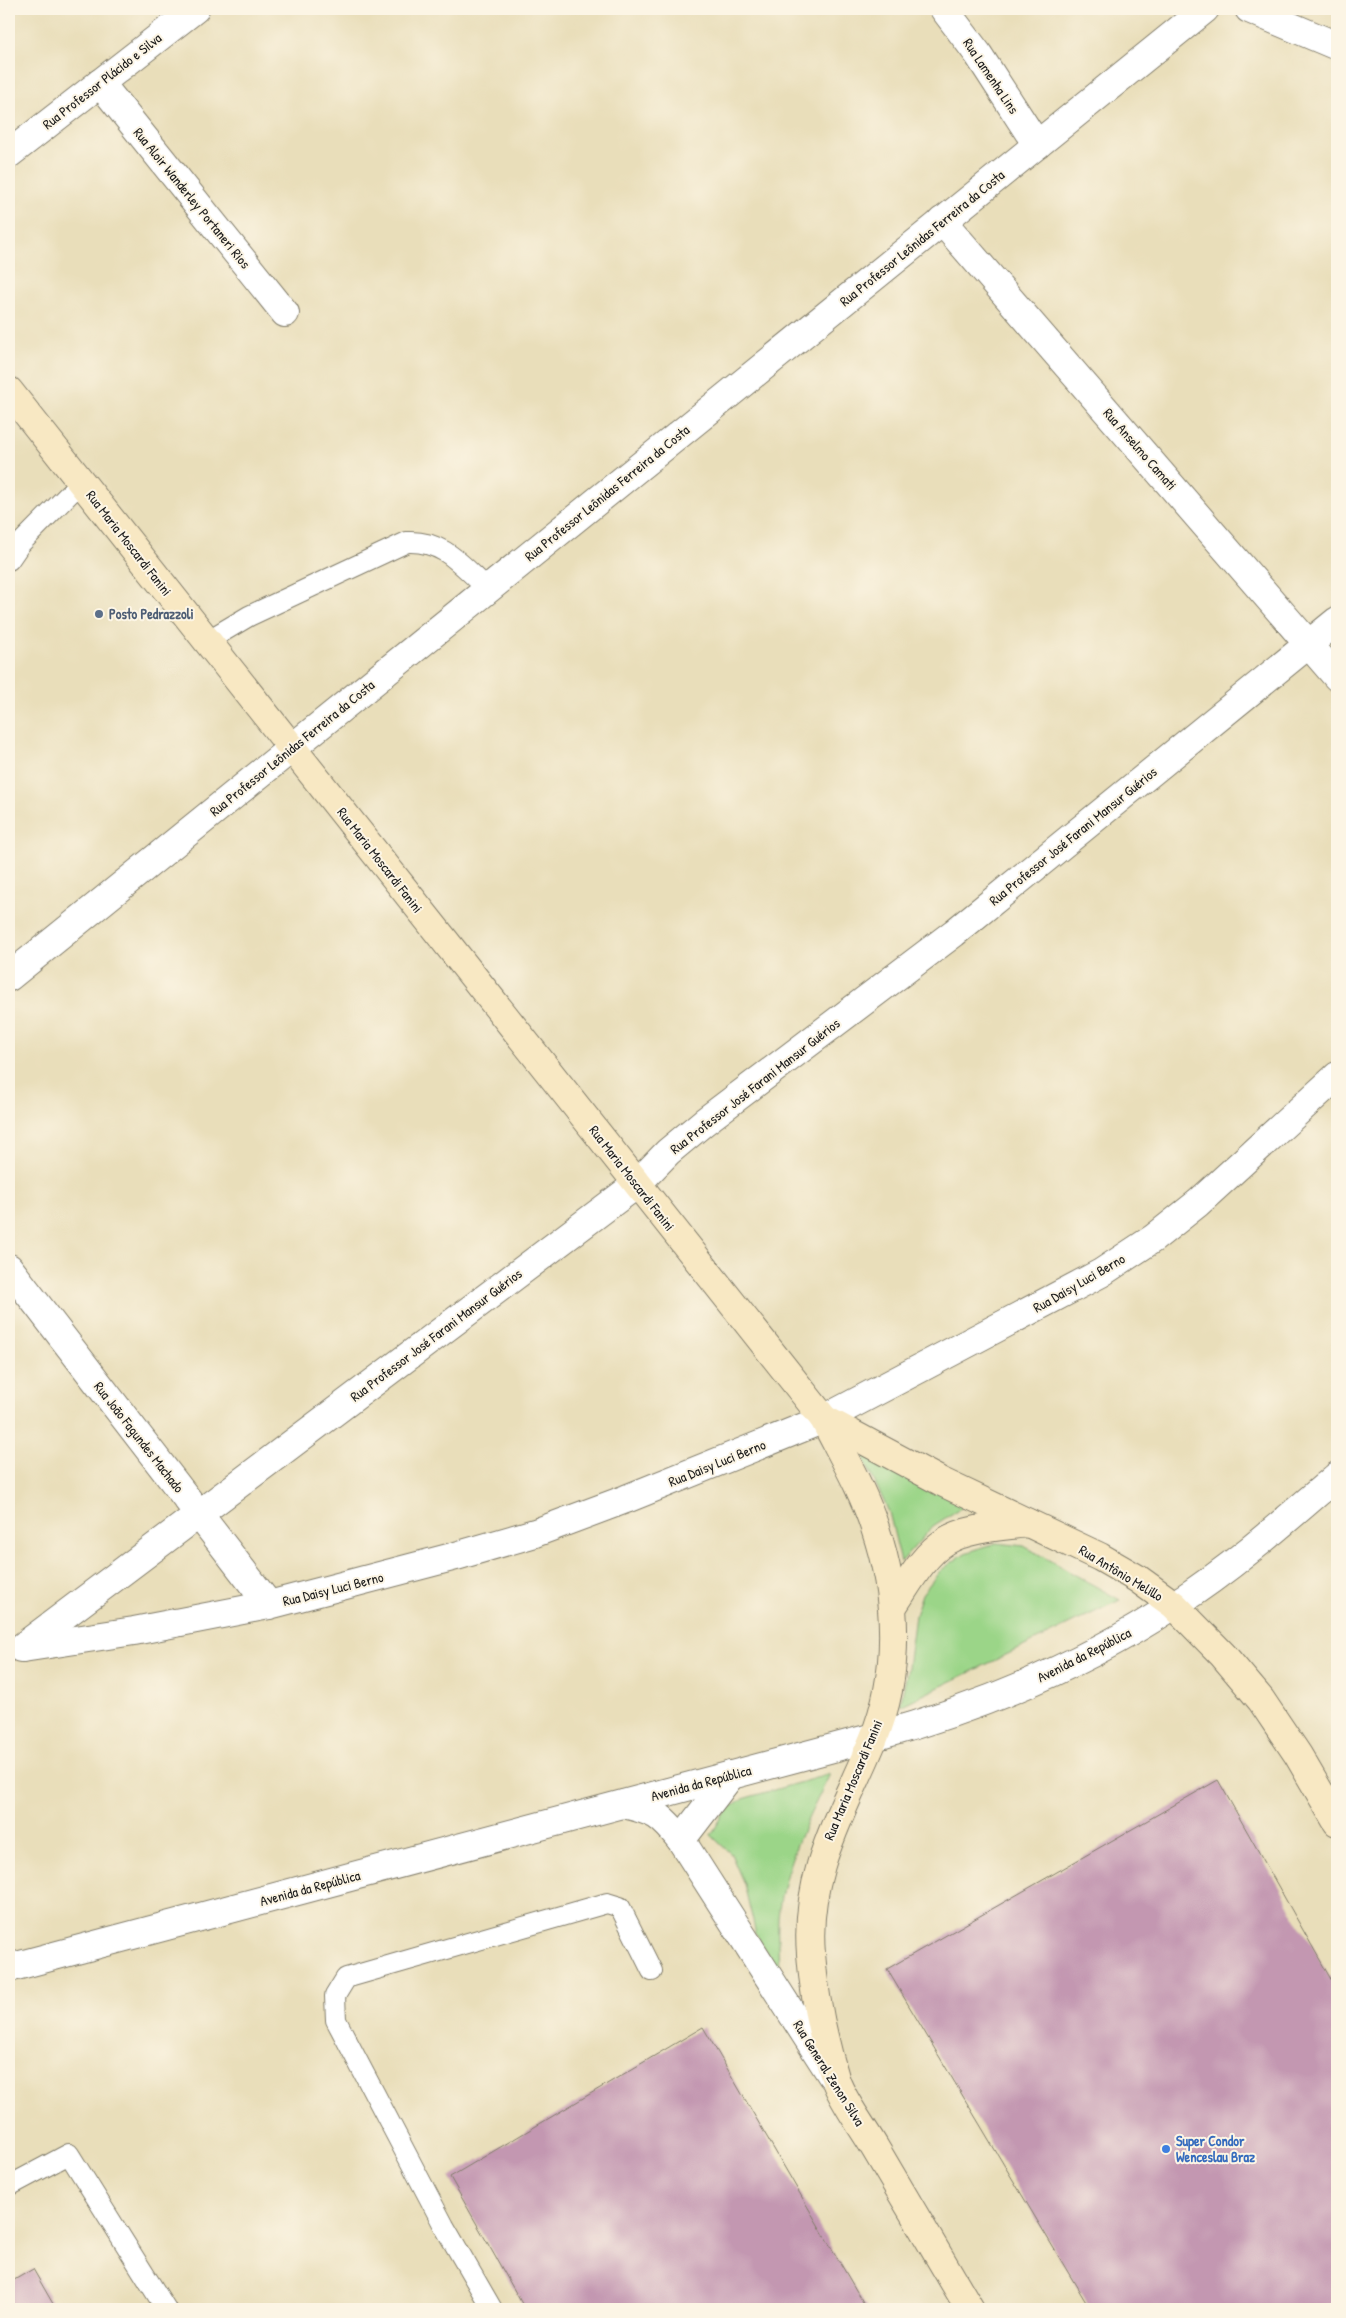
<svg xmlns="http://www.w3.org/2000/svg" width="1346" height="2318" font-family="'Patrick Hand',sans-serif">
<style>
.green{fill:#9bd588;stroke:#5c7852}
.building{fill:#c397b1}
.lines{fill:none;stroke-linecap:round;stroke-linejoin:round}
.lane-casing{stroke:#827d6b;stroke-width:22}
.street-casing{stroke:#827d6b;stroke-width:30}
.secondary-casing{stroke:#827d6b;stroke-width:30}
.lane{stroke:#fff;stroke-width:20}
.street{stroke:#fff;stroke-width:28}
.secondary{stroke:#f8e8c3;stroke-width:28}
.service-dot{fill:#5c6f8a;stroke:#fcf5e5;stroke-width:2}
.shop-dot{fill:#3f7fe0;stroke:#fcf5e5;stroke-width:2}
.labels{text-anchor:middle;stroke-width:4;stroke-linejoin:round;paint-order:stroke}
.street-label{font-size:14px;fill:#1c1c1c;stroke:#fcf5e5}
.service-label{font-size:14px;font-weight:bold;fill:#4e5e75;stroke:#fcf5e5;text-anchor:start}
.shop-label{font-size:14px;font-weight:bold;fill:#366cbe;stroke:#fcf5e5;text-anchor:start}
</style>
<rect width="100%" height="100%" fill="#fcf5e5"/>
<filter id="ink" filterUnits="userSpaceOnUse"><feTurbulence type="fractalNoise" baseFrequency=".02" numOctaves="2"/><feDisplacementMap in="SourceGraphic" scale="10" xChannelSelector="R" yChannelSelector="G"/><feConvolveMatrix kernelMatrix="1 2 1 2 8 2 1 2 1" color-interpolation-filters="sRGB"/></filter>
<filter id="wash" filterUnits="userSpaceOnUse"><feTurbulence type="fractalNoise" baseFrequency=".0096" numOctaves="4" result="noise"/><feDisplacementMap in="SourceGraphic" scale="20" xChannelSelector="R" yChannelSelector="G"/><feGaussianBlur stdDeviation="1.12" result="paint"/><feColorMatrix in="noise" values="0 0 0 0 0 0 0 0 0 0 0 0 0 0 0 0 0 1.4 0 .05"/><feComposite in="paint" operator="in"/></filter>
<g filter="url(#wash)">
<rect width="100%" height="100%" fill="#e9deba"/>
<!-- green -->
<g class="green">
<polygon points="861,1453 964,1506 933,1526 901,1562 889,1512"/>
<polygon points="996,1543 1024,1546 1120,1600 900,1706 908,1668 915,1615 922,1594 940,1571 965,1553"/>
<path d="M830,1774C807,1820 783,1866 778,1918C777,1937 779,1957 779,1976L756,1934L744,1884L731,1854L711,1835L726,1810L742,1799Z"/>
</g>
<g id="blocks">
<!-- building -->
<g class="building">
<polygon points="1218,1780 1337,1990 1337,2309 1090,2309 887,1969"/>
<polygon points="703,2027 867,2309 525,2309 450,2177"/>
<polygon points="33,2269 56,2309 9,2309 9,2283"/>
</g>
</g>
</g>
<g filter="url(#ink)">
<use href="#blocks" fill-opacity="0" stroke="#827d6b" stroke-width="1"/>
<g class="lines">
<!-- lane casing -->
<g class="lane-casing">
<g id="lane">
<polyline points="9,560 20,544 81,482"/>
<path d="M207,641L249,616L407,542C444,540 462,566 488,589"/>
<polyline points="9,2186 69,2154 166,2309"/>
<polyline points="492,2309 444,2226 336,2020 335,1996 346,1978 607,1903 620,1907 652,1971"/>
</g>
</g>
<!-- street casing -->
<g class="street-casing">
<g id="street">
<polyline points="944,9 978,54 1037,145"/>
<polyline points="1249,9 1337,46"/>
<polyline points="100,83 285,313"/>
<polyline points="9,154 195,9"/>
<polyline points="942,221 1337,677"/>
<polyline points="9,977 1205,9"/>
<polyline points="9,1268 269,1605"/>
<polyline points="21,1648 637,1184 668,1152 704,1122 954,933 1337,621"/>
<polyline points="23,1648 134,1631 269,1605 456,1556 535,1533 626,1499 824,1419 1101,1273 1154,1238 1198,1203 1337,1076"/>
<path d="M624,1804C655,1811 661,1815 681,1840L832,2076"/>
<polyline points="681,1840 731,1775"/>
<path d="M9,1968L874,1737C979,1708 1083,1665 1174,1605C1232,1568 1285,1521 1337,1476"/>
</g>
</g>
<!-- secondary casing -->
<g class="secondary-casing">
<g id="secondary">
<path d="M9,391L824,1419C842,1455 863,1490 875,1528C898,1596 901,1673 873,1740C843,1812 804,1873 811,1954C814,1995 824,2042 836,2081C843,2101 864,2129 875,2148C907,2202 938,2255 970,2309"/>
<polyline points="824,1419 942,1482 1100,1557 1138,1579 1174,1605 1223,1655 1261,1700 1298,1755 1337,1822"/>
<path d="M893,1606C908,1584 923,1555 946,1541C966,1528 1005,1526 1028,1523"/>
</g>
</g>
<!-- lane -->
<use href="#lane" class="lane"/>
<!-- street -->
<use href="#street" class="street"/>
<!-- secondary -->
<use href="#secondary" class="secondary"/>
</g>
</g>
<!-- markers -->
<circle class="service-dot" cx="99" cy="614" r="5"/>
<circle class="shop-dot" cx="1166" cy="2149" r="5"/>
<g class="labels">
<!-- street labels -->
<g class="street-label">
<text transform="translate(991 76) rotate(56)" y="5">Rua Lamenha Lins</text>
<text transform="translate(102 81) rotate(-38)" y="5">Rua Professor Plácido e Silva</text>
<text transform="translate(192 198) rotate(51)" y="5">Rua Aloir Wanderley Portaneri Rios</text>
<text transform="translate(922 238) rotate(-39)" y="5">Rua Professor Leônidas Ferreira da Costa</text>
<text transform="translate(1140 449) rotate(49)" y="5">Rua Anselmo Camati</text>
<text transform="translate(607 493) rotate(-39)" y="5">Rua Professor Leônidas Ferreira da Costa</text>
<text transform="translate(129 543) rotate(52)" y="5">Rua Maria Moscardi Fanini</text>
<text transform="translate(292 748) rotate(-39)" y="5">Rua Professor Leônidas Ferreira da Costa</text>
<text transform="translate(1073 836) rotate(-39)" y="5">Rua Professor José Farani Mansur Guérios</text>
<text transform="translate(380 860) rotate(52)" y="5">Rua Maria Moscardi Fanini</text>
<text transform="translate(755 1086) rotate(-38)" y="5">Rua Professor José Farani Mansur Guérios</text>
<text transform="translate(632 1178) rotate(52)" y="5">Rua Maria Moscardi Fanini</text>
<text transform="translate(1079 1283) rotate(-30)" y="5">Rua Daisy Luci Berno</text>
<text transform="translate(436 1335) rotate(-37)" y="5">Rua Professor José Farani Mansur Guérios</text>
<text transform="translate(139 1437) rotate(52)" y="5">Rua João Fagundes Machado</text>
<text transform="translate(717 1463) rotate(-22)" y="5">Rua Daisy Luci Berno</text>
<text transform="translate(1121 1573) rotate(31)" y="5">Rua Antônio Melillo</text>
<text transform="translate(333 1589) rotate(-14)" y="5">Rua Daisy Luci Berno</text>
<text transform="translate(1084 1655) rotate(-27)" y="5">Avenida da República</text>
<text transform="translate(853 1780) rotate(-67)" y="5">Rua Maria Moscardi Fanini</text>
<text transform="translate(701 1783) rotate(-15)" y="5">Avenida da República</text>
<text transform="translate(310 1888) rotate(-15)" y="5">Avenida da República</text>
<text transform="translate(829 2073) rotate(58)" y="5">Rua General Zenon Silva</text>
</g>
<!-- service labels -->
<g class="service-label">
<text x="109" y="619">Posto Pedrazzoli</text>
</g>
<!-- shop labels -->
<g class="shop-label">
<text x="1176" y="2146">Super Condor<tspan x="1176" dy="16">Wenceslau Braz</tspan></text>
</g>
</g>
<!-- margin -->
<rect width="1346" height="2318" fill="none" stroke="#fcf5e5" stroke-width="30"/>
</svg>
